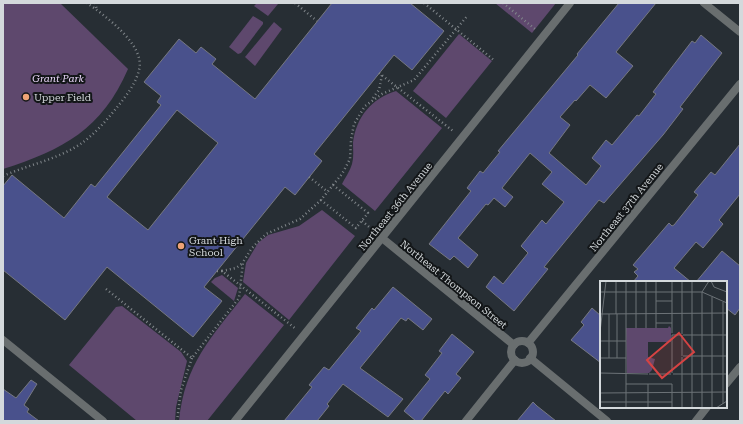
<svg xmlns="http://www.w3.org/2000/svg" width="743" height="424" font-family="'Roboto Serif',serif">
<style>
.green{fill:#5e486d}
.building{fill:#49518c;stroke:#767881;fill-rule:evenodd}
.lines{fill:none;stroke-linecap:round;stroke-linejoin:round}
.path{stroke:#81878b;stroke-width:2.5;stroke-dasharray:1 3;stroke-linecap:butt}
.minor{stroke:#696e6f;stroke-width:8}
.tertiary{stroke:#696e6f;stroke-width:8}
.poi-dot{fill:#efa376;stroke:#131618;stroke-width:1.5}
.labels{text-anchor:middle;stroke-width:4;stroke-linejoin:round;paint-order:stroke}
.park-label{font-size:10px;font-style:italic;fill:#edd9fc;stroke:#131618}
.poi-label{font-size:10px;fill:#d4d9dc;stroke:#131618;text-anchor:start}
.street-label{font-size:10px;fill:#d4d9dc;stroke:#131618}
.inset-road{fill:none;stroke:#6c7277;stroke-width:1}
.view{fill:#d64343;fill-opacity:0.15;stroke:#d64343;stroke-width:2}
.inset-edge{fill:none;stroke:#d4d9dc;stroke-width:2}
</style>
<rect width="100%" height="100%" fill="#272e34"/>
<!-- green -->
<g class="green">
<path d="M3,3H60L128,69C102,129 63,150 3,169Z"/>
<polygon points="257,3 277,3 278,4 268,16 254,6"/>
<polygon points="495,3 556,3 532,33"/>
<polygon points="253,16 263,22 263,24 241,53 238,54 229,47"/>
<polygon points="274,22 282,29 255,66 245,57"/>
<polygon points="459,34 492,61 446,118 413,91"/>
<path d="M396,91L442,128L375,211L342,184C345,178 350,171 352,164C354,157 353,150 353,143C356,117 372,98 396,91Z"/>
<polygon points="322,210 355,236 289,320 243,282 246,263 258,243 268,235 299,226"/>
<polygon points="222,275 238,288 234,301 211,282 215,278"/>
<path d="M245,294L284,325L207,421H179C185,363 211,338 245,294Z"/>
<polygon points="122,306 181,352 187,361 176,407 175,421 137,421 69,365 116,307"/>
</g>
<!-- building -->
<g class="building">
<path d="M332,3H410L444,31L412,70L394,55L314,154L322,161L295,195L285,187L204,287L222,301L193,337L107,267L65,320L3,270V186L12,175L64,218L91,184L95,187L161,105L157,102L161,96L144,82L179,39L196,53L201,47L216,59L212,64L255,99ZM177,110L218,143L148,230L107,197Z"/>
<polygon points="619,3 656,3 616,52 633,66 606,98 590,85 576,101 575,100 560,117 570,125 549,153 586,185 601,166 592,158 606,140 612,145 637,115 639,116 656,94 653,92 692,41 695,43 701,35 722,53 680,107 683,109 663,135 604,203 599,200 544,267 548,269 514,311 486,287 494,276 503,284 528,253 521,246 542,220 546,224 564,202 542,184 552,172 530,153 502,188 513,197 505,207 494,198 488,205 486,204 458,238 478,255 468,268 454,256 450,260 429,244 471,191 467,188 480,171 483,173 500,152 498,151 578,55 577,54"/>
<polygon points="740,144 740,194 719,220 723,224 703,248 696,242 674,268 691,282 633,282 638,276 634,272 638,269 633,265 669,223 672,226 674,225 698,195 694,192 711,172 715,175"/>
<polygon points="722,251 740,266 740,308 735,315 726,308 726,282 696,282"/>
<polygon points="393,287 432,319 423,330 408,318 406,321 401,318 360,368 403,399 388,417 343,384 327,404 329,406 317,421 284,421 312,387 309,385 324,367 329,370 361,331 356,328 372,308 374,310"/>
<polygon points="592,308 601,316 601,363 571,340 584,325 581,322"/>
<polygon points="452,334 474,352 456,374 461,378 448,394 445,391 421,421 416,421 404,411 430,379 425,375 442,353 439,351"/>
<polygon points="31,380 37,384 24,405 29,409 27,412 39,421 3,421 3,389 16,398"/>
<polygon points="533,402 537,406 556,421 517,421"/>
</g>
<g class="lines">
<!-- path -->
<g class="path">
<polyline points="95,3 97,10"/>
<polyline points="295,3 317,21"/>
<polyline points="424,3 495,61"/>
<polyline points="503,3 535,29"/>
<polyline points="379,73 453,131"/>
<polyline points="373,98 379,90 382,75"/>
<path d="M3,176C28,165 55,160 79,145C93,136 107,120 118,106C127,95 136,83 139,70C146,45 104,15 87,3"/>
<polyline points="309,177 328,192"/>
<polyline points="333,185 342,174 350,159 351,140 354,124 365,106 382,94 414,80 468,15"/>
<polygon points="333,185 368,213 356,228 321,200"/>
<polyline points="362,221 374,231"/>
<polyline points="217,271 222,271 296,329"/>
<polyline points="222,271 236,268 243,263"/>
<polyline points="106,289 192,358 239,298 243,262 252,248 266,234 300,219 321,200"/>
<polyline points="177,421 181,390 192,358"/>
</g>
<!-- minor -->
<g class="minor">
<polyline points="704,3 740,32"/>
<polyline points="382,238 514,345"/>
<circle cx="522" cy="352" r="11"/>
<polyline points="528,343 740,84"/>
<polyline points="530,358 607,421"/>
<polyline points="726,384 740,367"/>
<polyline points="235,421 570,3"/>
<polyline points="466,421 515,360"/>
<polyline points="696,421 707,407"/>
</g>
<!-- tertiary -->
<polyline class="tertiary" points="3,340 103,421"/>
</g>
<!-- markers -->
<g class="poi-dot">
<circle cx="26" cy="97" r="4"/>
<circle cx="181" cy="246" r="4"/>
</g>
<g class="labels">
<!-- park labels -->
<g class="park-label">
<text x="58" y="82">Grant Park</text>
</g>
<!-- poi labels -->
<g class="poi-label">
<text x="34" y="101">Upper Field</text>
<text x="189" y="244">Grant High<tspan x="189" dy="12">School</tspan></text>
</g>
<!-- street labels -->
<g class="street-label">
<text transform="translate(395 206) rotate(-51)" y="4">Northeast 36th Avenue</text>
<text transform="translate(626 207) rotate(-51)" y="4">Northeast 37th Avenue</text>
<text transform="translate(454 284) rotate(39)" y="4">Northeast Thompson Street</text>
</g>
</g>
<!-- overview -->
<g transform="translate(600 281)">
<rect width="127" height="127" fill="#272e34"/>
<path d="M69,45L71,47V61H48V76L55,78L52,89L49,92H27L26,47H68Z" fill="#5e486d"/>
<path class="inset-road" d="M16,0V33M26,0V127M36,0V47M46,0V47M56,0V47M72,0V52M82,0V53M92,0V127M111,0L114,6L127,11M0,11H102L127,22M56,20H72M0,33L127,32M9,33V77M17,33V77M56,42H72M83,54H127M0,60H26M82,75V54M83,75H127M0,77H26M0,92L48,93M72,92V54H81M49,93H71M73,93H127M26,103H72V127M0,112L127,111M0,121V51L6,0M0,121H72M123,123V21M48,127V103M82,127V76M102,127V11L109,0M112,127V16M116,127L127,120"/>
<path class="view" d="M79,52L94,71L62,97L47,79Z"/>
<rect width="127" height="127" class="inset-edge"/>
</g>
<!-- border -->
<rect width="743" height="424" fill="none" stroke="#d4d9dc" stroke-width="8"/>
</svg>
